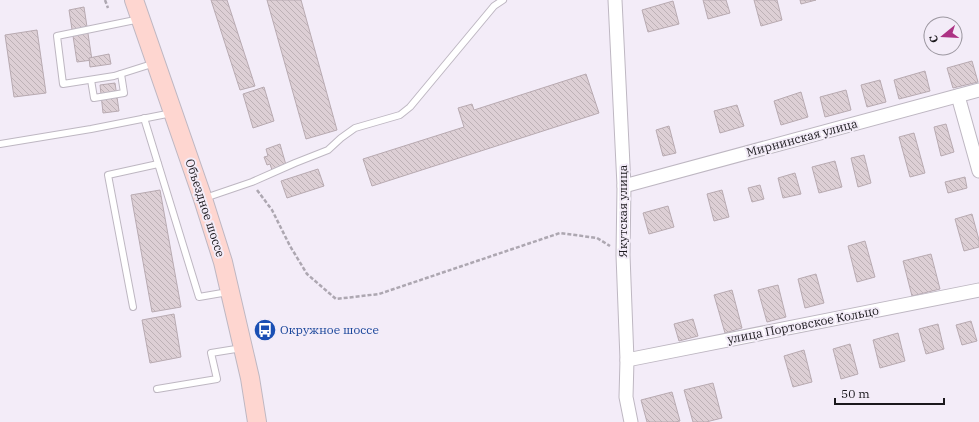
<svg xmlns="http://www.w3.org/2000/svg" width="979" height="422" font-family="'IBM Plex Serif',serif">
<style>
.building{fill:url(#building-back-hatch);stroke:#b8aab1}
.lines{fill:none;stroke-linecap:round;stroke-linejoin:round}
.lane-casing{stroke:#beb7c2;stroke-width:8}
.street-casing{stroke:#beb7c2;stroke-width:15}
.secondary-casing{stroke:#beb7c2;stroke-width:20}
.path{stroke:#ada7b1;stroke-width:2.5;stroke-dasharray:4 2;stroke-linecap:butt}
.lane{stroke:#fff;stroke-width:6}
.street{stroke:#fff;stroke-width:13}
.secondary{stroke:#fed6d0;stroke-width:18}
.labels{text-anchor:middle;stroke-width:4;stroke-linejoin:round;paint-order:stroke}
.street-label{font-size:12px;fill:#1a181c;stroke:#f3ecf8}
.transit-label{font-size:12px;fill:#164399;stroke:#f3ecf8;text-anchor:start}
</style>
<defs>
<pattern id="building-back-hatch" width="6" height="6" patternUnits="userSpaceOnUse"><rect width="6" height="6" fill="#ddcfd5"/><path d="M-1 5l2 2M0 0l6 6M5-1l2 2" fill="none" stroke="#bdb1b6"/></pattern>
</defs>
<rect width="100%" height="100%" fill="#f3ecf8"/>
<!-- building -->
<g class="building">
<polygon points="211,0 227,0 255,86 240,90"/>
<polygon points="267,0 301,0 337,130 306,139"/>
<polygon points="703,0 726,0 730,13 708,19"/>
<polygon points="754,0 777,0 782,20 761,26"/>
<polygon points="800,0 816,0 801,4"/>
<polygon points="673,1 679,24 648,32 642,10"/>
<polygon points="84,7 92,60 77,62 69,10"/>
<polygon points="37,30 46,93 14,97 5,35"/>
<polygon points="109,54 111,64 90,67 89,58"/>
<polygon points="972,61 978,82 953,88 947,68"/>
<polygon points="925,71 930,91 899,99 894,80"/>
<polygon points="586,74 599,113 372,186 363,159 464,127 458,108 472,104 474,110"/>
<polygon points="880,80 886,102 867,107 861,85"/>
<polygon points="115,83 119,111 103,113 100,85"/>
<polygon points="264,87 274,121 253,128 243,94"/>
<polygon points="846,90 851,110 825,117 820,97"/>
<polygon points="801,92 808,117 781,125 774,101"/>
<polygon points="737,105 744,126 720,133 714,111"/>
<polygon points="946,124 954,152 941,156 934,127"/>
<polygon points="669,126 676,153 663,156 656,130"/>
<polygon points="914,133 925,173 910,177 899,137"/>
<polygon points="280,144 286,165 272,170 270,164 267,165 264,157 268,156 266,149"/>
<polygon points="864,155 871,183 858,187 851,158"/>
<polygon points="835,161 842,187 819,193 812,167"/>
<polygon points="318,169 324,186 287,198 281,181"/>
<polygon points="795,173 801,194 783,198 778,178"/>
<polygon points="965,177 967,188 948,193 945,182"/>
<polygon points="760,185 764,199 752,202 748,188"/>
<polygon points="160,190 181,307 152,312 131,195"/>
<polygon points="722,190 729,217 714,221 707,194"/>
<polygon points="668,206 674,227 649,234 643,213"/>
<polygon points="972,214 979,240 979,247 964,251 955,219"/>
<polygon points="865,241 875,277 857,282 848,246"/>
<polygon points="931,254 940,289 912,296 903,261"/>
<polygon points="816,274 824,303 805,308 798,279"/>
<polygon points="778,285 786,317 767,322 758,290"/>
<polygon points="732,290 742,328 725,333 714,295"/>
<polygon points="174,314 181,357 150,363 142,320"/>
<polygon points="693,319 698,336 679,341 674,324"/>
<polygon points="971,321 977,341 962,345 956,325"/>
<polygon points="938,324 944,349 926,354 919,329"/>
<polygon points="898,333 905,361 880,368 873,340"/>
<polygon points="850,344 858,374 841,379 833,349"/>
<polygon points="804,350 812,382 793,387 784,356"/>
<polygon points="713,383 722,418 706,422 693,422 684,390"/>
<polygon points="672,392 680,421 675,422 647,422 641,400"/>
</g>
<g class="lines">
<!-- lane casing -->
<g class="lane-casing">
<g id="lane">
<polyline points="140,19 57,36 63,84 114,76 155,63"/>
<polyline points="91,80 94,98 124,93 121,74"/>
<polyline points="144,118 199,297 228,292"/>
<polyline points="0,144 91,129 172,113"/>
<polyline points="205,198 252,182 295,163 328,150 341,138 355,128 400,115 410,107 494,6 503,0"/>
<polyline points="133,307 108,175 158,164"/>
<polyline points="157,389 217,379 211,353 242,348"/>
</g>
</g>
<!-- street casing -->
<g class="street-casing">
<g id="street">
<polyline points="615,0 624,186 623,255 627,360 626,397 631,422"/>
<polyline points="958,96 979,171"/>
<polyline points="624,186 979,90"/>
<polyline points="627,360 979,290"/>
</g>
</g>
<!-- secondary casing -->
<g class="secondary-casing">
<polyline id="secondary" points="134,0 203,199 223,262 250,378 257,422"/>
</g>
<!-- path -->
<g class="path">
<polyline points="105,0 108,8"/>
<polyline points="257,190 272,210 290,246 307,274 336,299 379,294 560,233 597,238 610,246"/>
</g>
<!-- lane -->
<use href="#lane" class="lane"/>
<!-- street -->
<use href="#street" class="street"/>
<!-- secondary -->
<use href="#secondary" class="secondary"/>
</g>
<!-- icons -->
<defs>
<g id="bus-disc" transform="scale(1.15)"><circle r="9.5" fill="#1a4fb4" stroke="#f3ecf8"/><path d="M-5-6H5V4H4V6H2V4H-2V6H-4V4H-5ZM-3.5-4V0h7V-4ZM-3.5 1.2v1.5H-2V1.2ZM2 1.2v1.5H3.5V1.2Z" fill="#fff"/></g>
</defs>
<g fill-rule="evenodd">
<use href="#bus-disc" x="265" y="330"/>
</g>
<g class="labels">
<!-- street labels -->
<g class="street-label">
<text transform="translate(802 138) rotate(-15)" y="4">Мирнинская улица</text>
<text transform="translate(205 208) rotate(72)" y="4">Объездное шоссе</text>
<text transform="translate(623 211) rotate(-90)" y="4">Якутская улица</text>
<text transform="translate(803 325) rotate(-11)" y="4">улица Портовское Кольцо</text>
</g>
<!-- transit labels -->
<g class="transit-label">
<text x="280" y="334">Окружное шоссе</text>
</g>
</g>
<!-- north arrow -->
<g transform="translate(943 36) rotate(252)"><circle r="19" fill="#f3ecf8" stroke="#9c97a0"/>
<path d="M0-3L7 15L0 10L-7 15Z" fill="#ac3284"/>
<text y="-6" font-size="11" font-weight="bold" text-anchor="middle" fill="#1a181c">С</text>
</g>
<!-- scale -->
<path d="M835 398v6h109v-6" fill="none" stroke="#1a181c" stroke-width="2"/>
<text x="841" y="398" font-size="12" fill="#1a181c" stroke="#f3ecf8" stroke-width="3" paint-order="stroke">50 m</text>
</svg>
